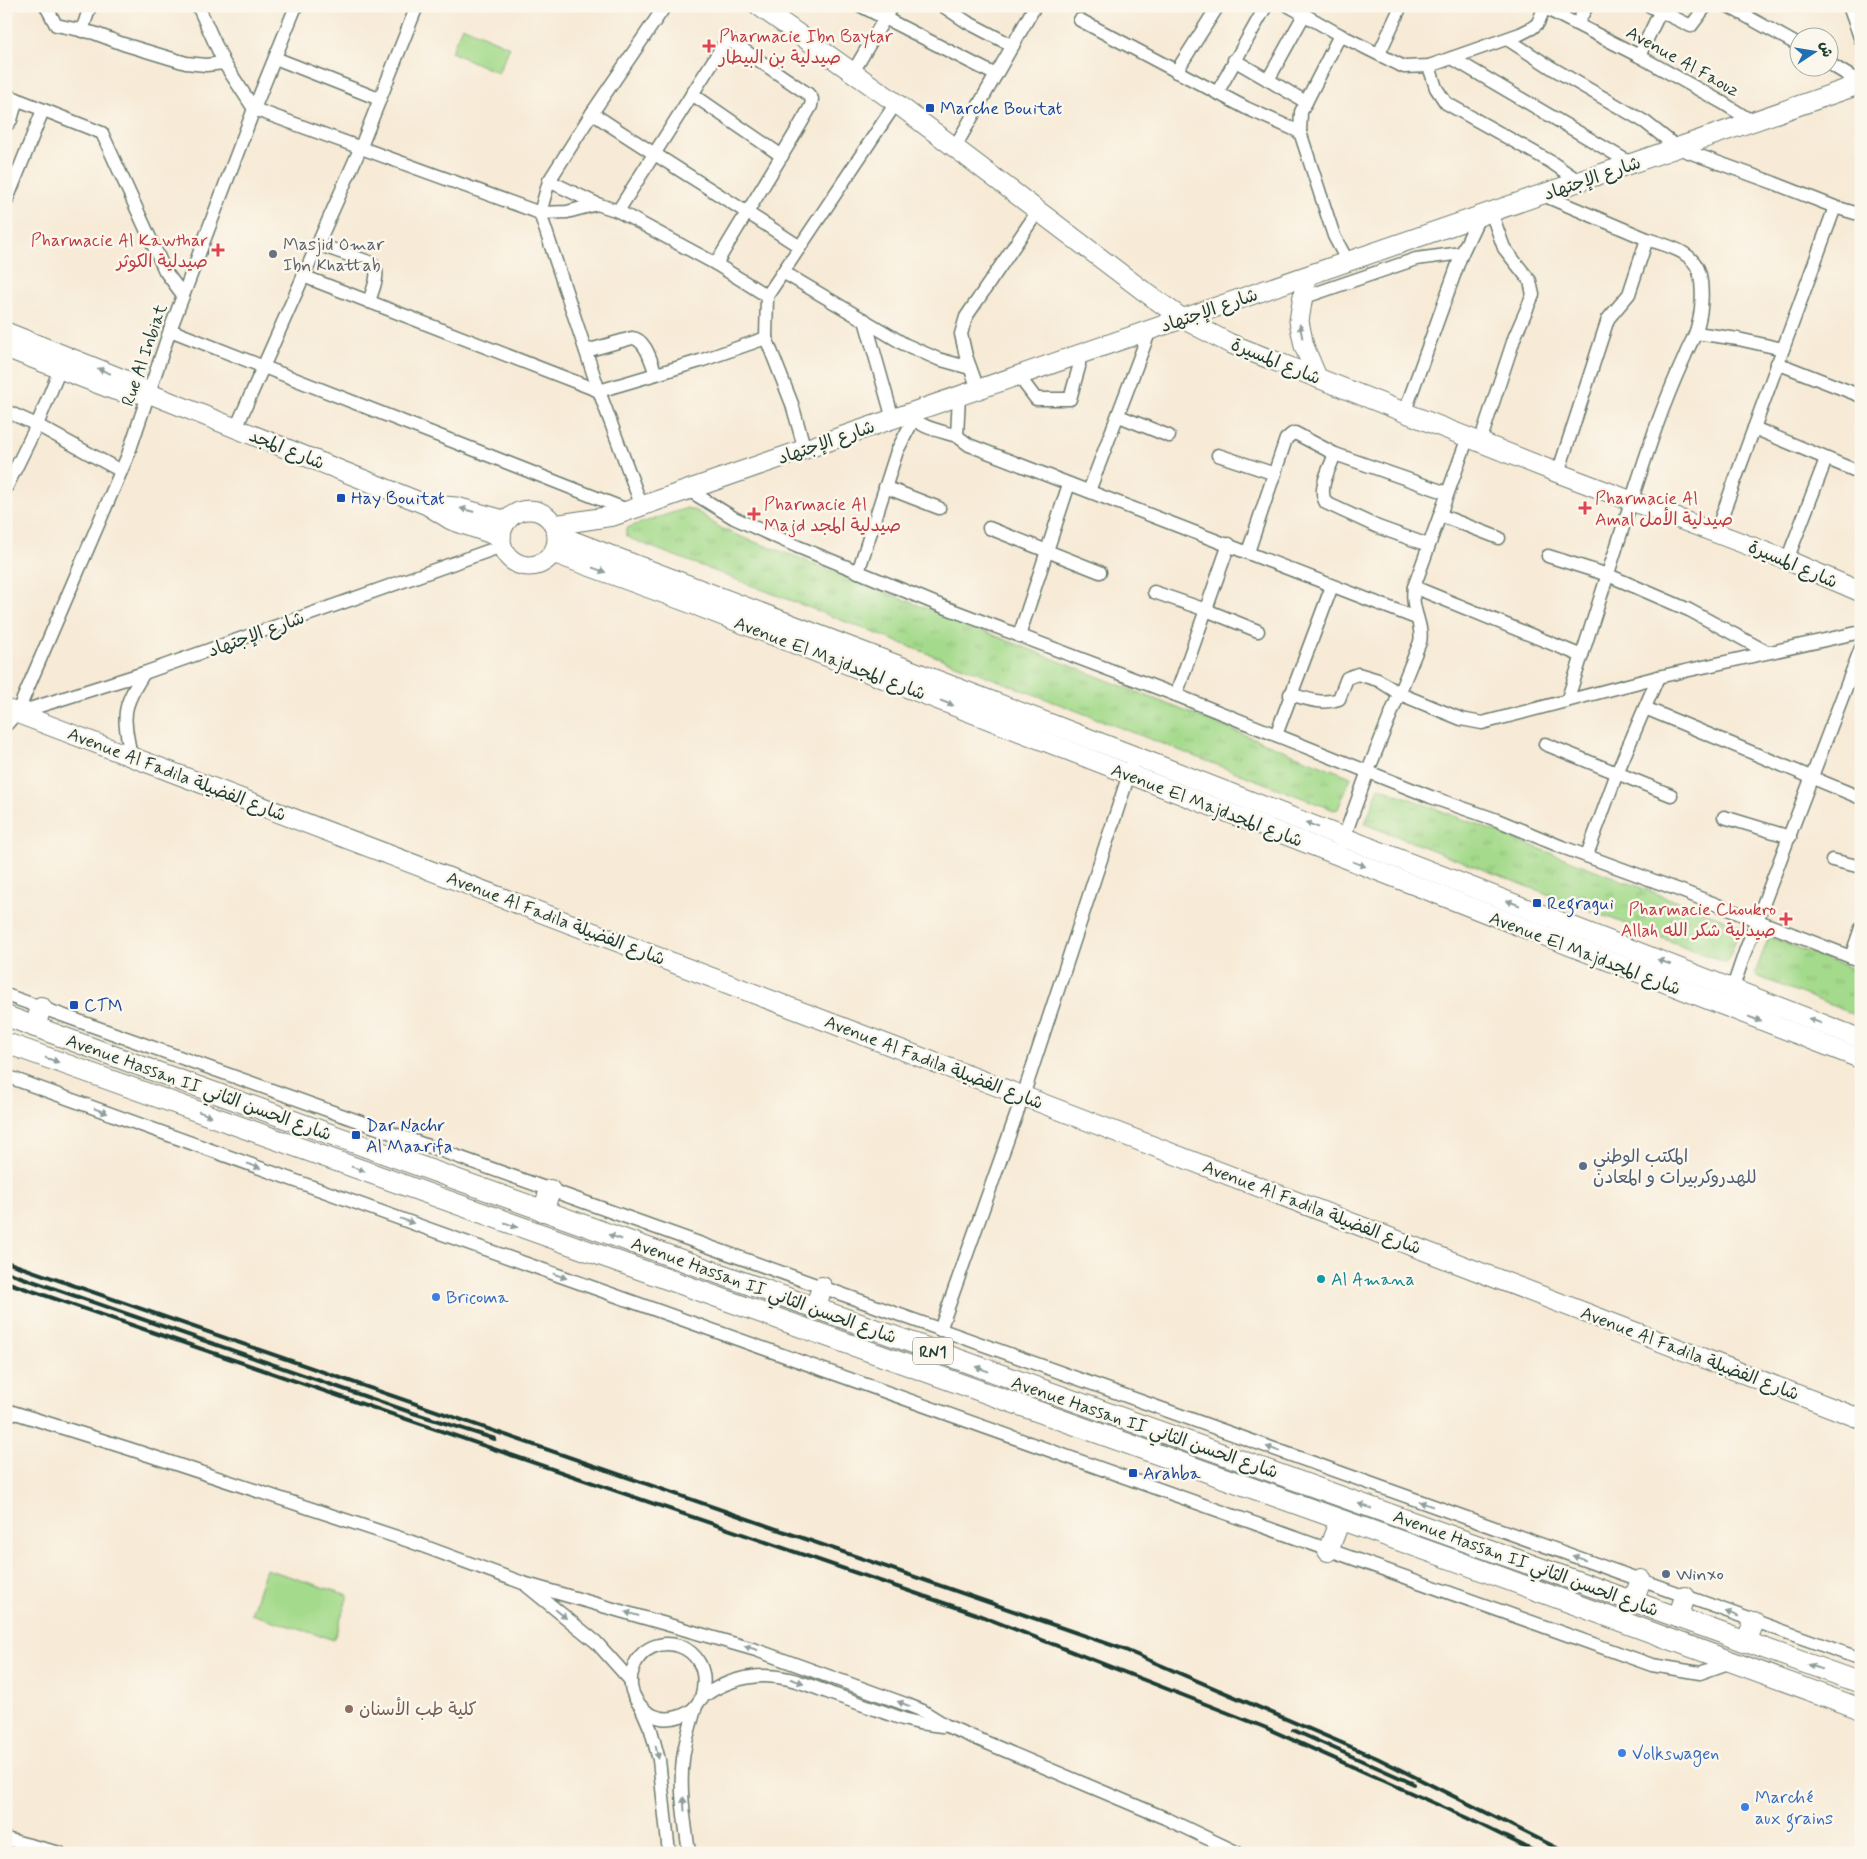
<svg xmlns="http://www.w3.org/2000/svg" width="1867" height="1859" font-family="Mynerve,'Playpen Sans Arabic',sans-serif">
<style>
.grass{fill:url(#grass-tufts);stroke:#628c60}
.pitch{fill:#a4da8b;stroke:#628c60}
.lines{fill:none;stroke-linecap:round;stroke-linejoin:round}
.street-casing{stroke:#6b7a6d;stroke-width:15}
.secondary-casing{stroke:#6b7a6d;stroke-width:21}
.primary-casing{stroke:#6b7a6d;stroke-width:22}
.street{stroke:#fff;stroke-width:12}
.secondary{stroke:#fff;stroke-width:19}
.primary{stroke:#fff;stroke-width:20}
.rail{stroke:#1f3d34;stroke-width:4}
.oneway{fill:#8f9e9a}
.health-dot{fill:#e0444e;stroke:#fbf7ec;stroke-width:2}
.transit-dot{fill:#1a4fb4;stroke:#fbf7ec;stroke-width:2}
.worship-dot{fill:#6b7280;stroke:#fbf7ec;stroke-width:2}
.service-dot{fill:#5c6f8a;stroke:#fbf7ec;stroke-width:2}
.culture-dot{fill:#0f9aa8;stroke:#fbf7ec;stroke-width:2}
.shop-dot{fill:#3f7fe0;stroke:#fbf7ec;stroke-width:2}
.education-dot{fill:#8d6e63;stroke:#fbf7ec;stroke-width:2}
.labels{text-anchor:middle;stroke-width:5;stroke-linejoin:round;paint-order:stroke}
.shield{fill:#fbf7ec;stroke:#61756b;stroke-width:1}
.shield-label{font-size:16px;font-weight:bold;fill:#1f3d34}
.health-label{font-size:18px;fill:#be3a42;stroke:#fbf7ec;text-anchor:start}
.street-label{font-size:18px;fill:#1f3d34;stroke:#fbf7ec}
.transit-label{font-size:18px;fill:#164399;stroke:#fbf7ec;text-anchor:start}
.worship-label{font-size:18px;fill:#5b616d;stroke:#fbf7ec;text-anchor:start}
.service-label{font-size:18px;fill:#4e5e75;stroke:#fbf7ec;text-anchor:start}
.culture-label{font-size:18px;fill:#0d838f;stroke:#fbf7ec;text-anchor:start}
.shop-label{font-size:18px;fill:#366cbe;stroke:#fbf7ec;text-anchor:start}
.education-label{font-size:18px;fill:#785e54;stroke:#fbf7ec;text-anchor:start}
</style>
<defs>
<pattern id="grass-tufts" width="24" height="20" patternUnits="userSpaceOnUse" patternTransform="scale(1.25)"><rect width="24" height="20" fill="#a4da8b"/><path d="M3 7l-1-3M5 7V3M7 7l1-3M15 17l-1-3M17 17v-4M19 17l1-3" fill="none" stroke="#8dbc79"/></pattern>
</defs>
<rect width="100%" height="100%" fill="#fbf7ec"/>
<filter id="ink" filterUnits="userSpaceOnUse"><feTurbulence type="fractalNoise" baseFrequency=".02" numOctaves="2"/><feDisplacementMap in="SourceGraphic" scale="10" xChannelSelector="R" yChannelSelector="G"/><feConvolveMatrix kernelMatrix="1 2 1 2 8 2 1 2 1" color-interpolation-filters="sRGB"/></filter>
<filter id="wash" filterUnits="userSpaceOnUse"><feTurbulence type="fractalNoise" baseFrequency=".0096" numOctaves="4" result="noise"/><feDisplacementMap in="SourceGraphic" scale="20" xChannelSelector="R" yChannelSelector="G"/><feGaussianBlur stdDeviation="1.12" result="paint"/><feColorMatrix in="noise" values="0 0 0 0 0 0 0 0 0 0 0 0 0 0 0 0 0 1.4 0 .05"/><feComposite in="paint" operator="in"/></filter>
<g filter="url(#wash)">
<rect width="100%" height="100%" fill="#f7ead6"/>
<!-- grass -->
<g class="grass">
<path d="M687,508C703,511 712,525 727,531C749,541 774,548 797,557L1351,777L1338,809L1334,810L631,539L626,535V529L629,527Z"/>
<polygon points="1379,787 1741,926 1727,963 1365,824"/>
<polygon points="1769,937 1861,972 1861,1017 1757,976 1755,973"/>
</g>
<!-- pitch -->
<g class="pitch">
<polygon points="462,26 510,47 498,73 451,52"/>
<polygon points="266,1569 348,1595 334,1640 251,1614"/>
</g>
</g>
<g filter="url(#ink)">
<g class="lines">
<!-- street casing -->
<g class="street-casing">
<g id="street">
<polyline points="46,6 56,25 94,33 123,44 186,63 206,65 224,63"/>
<polyline points="198,6 224,63 254,109 540,213 567,212 597,204"/>
<polyline points="861,6 996,75"/>
<polyline points="943,6 967,22 1013,46"/>
<polyline points="1289,6 1340,35 1404,67 1429,66 1520,34 1532,28 1538,23 1544,8"/>
<polyline points="1541,6 1639,56 1723,103 1753,122"/>
<polyline points="1650,6 1691,26 1706,6"/>
<polyline points="1728,6 1800,46"/>
<polyline points="1849,6 1861,40"/>
<polyline points="1080,20 1246,108 1300,132"/>
<polyline points="1577,24 1587,6"/>
<polyline points="82,31 90,6"/>
<polyline points="1340,35 1301,112 1300,132 1334,236 1348,262"/>
<polyline points="1507,39 1552,68 1645,122 1678,148 1774,183 1835,207 1855,213 1861,211"/>
<polyline points="1379,54 1401,6"/>
<polyline points="1639,56 1660,12"/>
<polyline points="275,58 379,99"/>
<polyline points="1452,58 1632,164"/>
<polyline points="1234,60 1306,102"/>
<polyline points="1830,64 1861,83"/>
<polyline points="1429,66 1436,88 1446,103 1551,162 1580,182"/>
<polyline points="853,72 892,6"/>
<polyline points="1176,72 1218,6"/>
<polyline points="1268,80 1304,15"/>
<polyline points="1217,93 1266,6"/>
<polyline points="692,94 782,156"/>
<polyline points="6,95 102,133 165,271 183,295"/>
<path d="M592,113C660,159 731,201 800,247"/>
<polyline points="6,126 11,120 17,99"/>
<polyline points="955,147 1035,6"/>
<polyline points="549,181 597,204 618,211 716,264 767,296"/>
<polyline points="1543,195 1647,239 1629,294 1608,319 1558,473"/>
<polyline points="6,202 43,110"/>
<path d="M618,211L722,47L727,42H732L808,94L812,99L811,106C781,159 747,211 716,264"/>
<path d="M317,244L372,263C382,273 372,290 369,302"/>
<polyline points="783,272 904,344 938,359 970,368"/>
<polyline points="303,276 599,391 700,361 766,338"/>
<polyline points="1302,298 1416,259 1462,253"/>
<polyline points="865,320 893,419"/>
<polyline points="170,330 630,511"/>
<polyline points="1696,333 1738,339 1783,349"/>
<path d="M586,351L632,338C646,339 651,362 656,374"/>
<polyline points="1777,363 1861,396"/>
<polyline points="1018,375 1036,399 1070,399 1079,367 1079,355"/>
<polyline points="978,389 966,356 961,334 966,317 1038,211"/>
<polyline points="959,396 957,436 969,445 1416,618"/>
<polyline points="6,411 37,425 121,471"/>
<polyline points="1405,411 1462,253 1479,217"/>
<path d="M909,413C918,428 942,431 957,436"/>
<polyline points="1119,416 1169,436"/>
<polyline points="236,428 360,149 417,6"/>
<polyline points="1754,428 1861,473"/>
<polyline points="1480,442 1515,336 1533,295 1530,281 1504,248 1491,212"/>
<polyline points="805,450 792,404 766,338 767,296 896,103"/>
<path d="M1335,454C1330,468 1317,489 1326,503L1378,527L1428,545"/>
<polyline points="1218,455 1275,474"/>
<polyline points="885,487 939,508"/>
<polyline points="6,488 37,425 60,369"/>
<polyline points="690,491 734,518 796,546 944,607 1176,695 1431,797 1497,820 1562,847 1679,890 1861,961"/>
<polyline points="1089,491 1150,330"/>
<polyline points="642,507 599,391 540,213 549,181 592,113 665,6"/>
<polyline points="1440,515 1499,538"/>
<polyline points="989,528 1100,572"/>
<polyline points="1716,532 1835,207"/>
<polyline points="1248,552 1286,439 1292,434 1295,433 1335,454 1447,493"/>
<polyline points="1548,556 1608,575 1689,610 1767,652"/>
<polyline points="1787,560 1826,459"/>
<polyline points="858,572 897,451 913,420"/>
<polyline points="1414,587 1582,656"/>
<polyline points="1154,592 1206,610 1258,631"/>
<polyline points="1019,636 1069,484"/>
<path d="M1290,694C1306,699 1323,705 1339,699L1347,678L1358,674L1378,680L1400,694L1461,719L1482,723L1658,677L1861,632"/>
<polyline points="1176,695 1229,544"/>
<path d="M1567,701C1597,611 1624,520 1655,430C1664,405 1674,380 1685,356C1689,345 1696,336 1698,324C1702,310 1703,289 1700,275C1695,251 1667,246 1647,239"/>
<polyline points="1645,708 1861,798"/>
<polyline points="17,713 128,455 170,330 254,109 296,6"/>
<polyline points="6,725 17,713 144,673 502,546"/>
<polyline points="1276,735 1332,586"/>
<polyline points="1545,744 1671,795"/>
<path d="M131,756C123,715 121,709 144,673"/>
<polyline points="1724,817 1790,837"/>
<path d="M1342,843L1368,771L1420,642C1424,625 1410,609 1414,587L1468,437"/>
<polyline points="1587,855 1617,773 1658,677"/>
<polyline points="1832,860 1861,867"/>
<polyline points="1851,957 1861,928"/>
<polyline points="6,995 1861,1659"/>
<polyline points="1730,996 1745,952 1861,648"/>
<polyline points="6,1076 423,1227 1652,1665 1700,1673 1731,1662"/>
<polyline points="940,1330 1023,1096 1131,768"/>
<polyline points="6,1410 130,1449 412,1542 523,1583 756,1650 908,1705 923,1711 947,1726 1165,1818 1238,1853"/>
<polyline points="527,1586 596,1642 631,1681"/>
<path d="M701,1698C718,1642 648,1625 633,1669C625,1690 640,1714 661,1718C674,1720 688,1715 696,1706C698,1703 700,1699 703,1697C715,1687 735,1679 751,1677C781,1672 808,1685 835,1695C858,1703 881,1711 903,1719L919,1723L942,1726"/>
<polyline points="642,1709 651,1730 659,1760 669,1853"/>
<polyline points="6,1839 60,1853"/>
<path d="M689,1853C685,1822 679,1790 683,1759C685,1741 691,1723 696,1706"/>
</g>
</g>
<!-- secondary casing -->
<g class="secondary-casing">
<g id="secondary">
<polyline points="759,6 896,103 1141,289 1183,319 1229,343 1558,473 1787,560 1861,592"/>
<polyline points="1306,277 1299,321 1304,346 1317,377"/>
<polyline points="6,332 133,383 148,393 427,505 451,520 501,537"/>
<polyline points="6,348 114,390 127,393 142,393"/>
<polyline points="431,505 456,507 507,521"/>
<circle cx="529" cy="538" r="28"/>
<polyline points="554,525 613,516 768,462 1861,84"/>
<polyline points="558,535 1135,756 1861,1039"/>
<polyline points="553,553 687,602 1861,1059"/>
<polyline points="6,709 1023,1096 1861,1419"/>
</g>
</g>
<!-- primary casing -->
<g class="primary-casing">
<g id="primary">
<polyline points="6,1016 146,1068 1861,1683"/>
<polyline points="35,1027 41,1007"/>
<polyline points="6,1043 1462,1563 1861,1709"/>
<polyline points="543,1211 550,1190"/>
<polyline points="815,1309 822,1287"/>
<polyline points="1328,1551 1340,1520"/>
<polyline points="1633,1602 1641,1580"/>
<polyline points="1678,1617 1685,1597"/>
<polyline points="1746,1642 1754,1622"/>
</g>
</g>
<!-- street -->
<use href="#street" class="street"/>
<!-- secondary -->
<use href="#secondary" class="secondary"/>
<!-- primary -->
<use href="#primary" class="primary"/>
<!-- rail -->
<g class="rail">
<polyline points="6,1262 1123,1649 1377,1758 1567,1853"/>
<polyline points="6,1272 410,1412 495,1439"/>
<polyline points="6,1282 976,1614 1264,1727 1467,1818 1538,1853"/>
<polyline points="1293,1730 1414,1784"/>
</g>
</g>
<!-- one-way arrows -->
<defs><path id="oneway-solid" d="M-6-.8H1V-3.2L6.5 0L1 3.2V.8H-6Z" transform="scale(1.25)"/></defs>
<g class="oneway">
<use href="#oneway-solid" transform="translate(1301 331) rotate(-101)"/>
<use href="#oneway-solid" transform="translate(104 371) rotate(-158)"/>
<use href="#oneway-solid" transform="translate(467 510) rotate(-165)"/>
<use href="#oneway-solid" transform="translate(599 570) rotate(20)"/>
<use href="#oneway-solid" transform="translate(947 703) rotate(21)"/>
<use href="#oneway-solid" transform="translate(1312 825) rotate(-159)"/>
<use href="#oneway-solid" transform="translate(1359 864) rotate(21)"/>
<use href="#oneway-solid" transform="translate(1513 903) rotate(-159)"/>
<use href="#oneway-solid" transform="translate(1664 962) rotate(-159)"/>
<use href="#oneway-solid" transform="translate(1755 1019) rotate(21)"/>
<use href="#oneway-solid" transform="translate(1815 1021) rotate(-159)"/>
<use href="#oneway-solid" transform="translate(52 1060) rotate(19)"/>
<use href="#oneway-solid" transform="translate(101 1111) rotate(20)"/>
<use href="#oneway-solid" transform="translate(205 1114) rotate(20)"/>
<use href="#oneway-solid" transform="translate(254 1166) rotate(20)"/>
<use href="#oneway-solid" transform="translate(358 1169) rotate(20)"/>
<use href="#oneway-solid" transform="translate(407 1221) rotate(20)"/>
<use href="#oneway-solid" transform="translate(511 1225) rotate(20)"/>
<use href="#oneway-solid" transform="translate(615 1237) rotate(-160)"/>
<use href="#oneway-solid" transform="translate(560 1276) rotate(19)"/>
<use href="#oneway-solid" transform="translate(982 1369) rotate(-160)"/>
<use href="#oneway-solid" transform="translate(1273 1449) rotate(-160)"/>
<use href="#oneway-solid" transform="translate(1426 1504) rotate(-160)"/>
<use href="#oneway-solid" transform="translate(1365 1506) rotate(-160)"/>
<use href="#oneway-solid" transform="translate(1579 1558) rotate(-160)"/>
<use href="#oneway-solid" transform="translate(561 1614) rotate(39)"/>
<use href="#oneway-solid" transform="translate(632 1614) rotate(-164)"/>
<use href="#oneway-solid" transform="translate(1732 1614) rotate(-160)"/>
<use href="#oneway-solid" transform="translate(751 1648) rotate(-163)"/>
<use href="#oneway-solid" transform="translate(1815 1667) rotate(-160)"/>
<use href="#oneway-solid" transform="translate(797 1681) rotate(18)"/>
<use href="#oneway-solid" transform="translate(904 1704) rotate(-159)"/>
<use href="#oneway-solid" transform="translate(657 1752) rotate(77)"/>
<use href="#oneway-solid" transform="translate(684 1804) rotate(-94)"/>
</g>
</g>
<!-- markers -->
<g class="health-dot">
<path d="M706.5 38.5h5v5h5v5h-5v5h-5v-5h-5v-5h5z"/>
<path d="M215.5 242.5h5v5h5v5h-5v5h-5v-5h-5v-5h5z"/>
<path d="M1582.5 500.5h5v5h5v5h-5v5h-5v-5h-5v-5h5z"/>
<path d="M751.5 506.5h5v5h5v5h-5v5h-5v-5h-5v-5h5z"/>
<path d="M1783.5 911.5h5v5h5v5h-5v5h-5v-5h-5v-5h5z"/>
</g>
<g class="transit-dot">
<rect x="925" y="103" width="10" height="10" rx="2.5"/>
<rect x="336" y="493" width="10" height="10" rx="2.5"/>
<rect x="1532" y="898" width="10" height="10" rx="2.5"/>
<rect x="69" y="1000" width="10" height="10" rx="2.5"/>
<rect x="351" y="1130" width="10" height="10" rx="2.5"/>
<rect x="1128" y="1468" width="10" height="10" rx="2.5"/>
</g>
<circle class="worship-dot" cx="273" cy="254" r="5"/>
<g class="service-dot">
<circle cx="1583" cy="1166" r="5"/>
<circle cx="1666" cy="1574" r="5"/>
</g>
<circle class="culture-dot" cx="1321" cy="1279" r="5"/>
<g class="shop-dot">
<circle cx="436" cy="1297" r="5"/>
<circle cx="1622" cy="1753" r="5"/>
<circle cx="1745" cy="1807" r="5"/>
</g>
<circle class="education-dot" cx="349" cy="1709" r="5"/>
<g class="labels">
<!-- shield labels -->
<rect class="shield" x="913" y="1337.5" width="40" height="27" rx="4"/>
<g class="shield-label">
<text x="933" y="1357">RN1</text>
</g>
<!-- health labels -->
<g class="health-label">
<text x="719" y="42">Pharmacie Ibn Baytar<tspan x="719" dy="21">صيدلية بن البيطار</tspan></text>
<text x="208" y="246" text-anchor="end">Pharmacie Al Kawthar<tspan x="208" dy="21">صيدلية الكوثر</tspan></text>
<text x="1595" y="504">Pharmacie Al<tspan x="1595" dy="21">Amal صيدلية الأمل</tspan></text>
<text x="764" y="510">Pharmacie Al<tspan x="764" dy="21">Majd صيدلية المجد</tspan></text>
<text x="1776" y="915" text-anchor="end">Pharmacie Choukro<tspan x="1776" dy="21">Allah صيدلية شكر الله</tspan></text>
</g>
<!-- street labels -->
<g class="street-label">
<text transform="translate(1683 61) rotate(29)" y="6">Avenue Al Faouz</text>
<text transform="translate(1592 178) rotate(-19)" y="6">شارع الإجتهاد</text>
<text transform="translate(1209 310) rotate(-19)" y="6">شارع الإجتهاد</text>
<text transform="translate(144 355) rotate(-71)" y="6">Rue Al Inbiat</text>
<text transform="translate(1276 361) rotate(22)" y="6">شارع المسيرة</text>
<text transform="translate(826 442) rotate(-19)" y="6">شارع الإجتهاد</text>
<text transform="translate(287 449) rotate(22)" y="6">شارع المجد</text>
<text transform="translate(1793 564) rotate(23)" y="6">شارع المسيرة</text>
<text transform="translate(256 634) rotate(-20)" y="6">شارع الإجتهاد</text>
<text transform="translate(830 658) rotate(21)" y="6">Avenue El Majdشارع المجد</text>
<text transform="translate(177 774) rotate(21)" y="6">Avenue Al Fadila شارع الفضيلة</text>
<text transform="translate(1207 805) rotate(21)" y="6">Avenue El Majdشارع المجد</text>
<text transform="translate(556 918) rotate(21)" y="6">Avenue Al Fadila شارع الفضيلة</text>
<text transform="translate(1585 953) rotate(21)" y="6">Avenue El Majdشارع المجد</text>
<text transform="translate(934 1062) rotate(21)" y="6">Avenue Al Fadila شارع الفضيلة</text>
<text transform="translate(199 1087) rotate(20)" y="6">Avenue Hassan II شارع الحسن الثاني</text>
<text transform="translate(1312 1207) rotate(21)" y="6">Avenue Al Fadila شارع الفضيلة</text>
<text transform="translate(764 1290) rotate(20)" y="6">Avenue Hassan II شارع الحسن الثاني</text>
<text transform="translate(1690 1353) rotate(21)" y="6">Avenue Al Fadila شارع الفضيلة</text>
<text transform="translate(1145 1427) rotate(19)" y="6">Avenue Hassan II شارع الحسن الثاني</text>
<text transform="translate(1526 1563) rotate(20)" y="6">Avenue Hassan II شارع الحسن الثاني</text>
</g>
<!-- transit labels -->
<g class="transit-label">
<text x="940" y="114">Marche Bouitat</text>
<text x="351" y="504">Hay Bouitat</text>
<text x="1547" y="909">Regragui</text>
<text x="84" y="1011">CTM</text>
<text x="366" y="1131">Dar Nachr<tspan x="366" dy="21">Al Maarifa</tspan></text>
<text x="1143" y="1479">Arahba</text>
</g>
<!-- worship labels -->
<g class="worship-label">
<text x="283" y="250">Masjid Omar<tspan x="283" dy="21">Ibn Khattab</tspan></text>
</g>
<!-- service labels -->
<g class="service-label">
<text x="1593" y="1162">المكتب الوطني<tspan x="1593" dy="21">للهدروكربيرات و المعادن</tspan></text>
<text x="1676" y="1580">Winxo</text>
</g>
<!-- culture labels -->
<g class="culture-label">
<text x="1331" y="1285">Al Amana</text>
</g>
<!-- shop labels -->
<g class="shop-label">
<text x="446" y="1303">Bricoma</text>
<text x="1632" y="1759">Volkswagen</text>
<text x="1755" y="1803">Marché<tspan x="1755" dy="21">aux grains</tspan></text>
</g>
<!-- education labels -->
<g class="education-label">
<text x="359" y="1715">كلية طب الأسنان</text>
</g>
</g>
<!-- margin -->
<rect width="1867" height="1859" fill="none" stroke="#fbf7ec" stroke-width="25"/>
<!-- north arrow -->
<g transform="translate(1814 52) rotate(78)"><circle r="24" fill="#fbf7ec" stroke="#a3ada2"/>
<path d="M0-4L9 19L0 12L-9 19Z" fill="#1f6fb2"/>
<text y="-8" font-size="14" font-weight="bold" text-anchor="middle" fill="#1f3d34">ش</text>
</g>
</svg>
